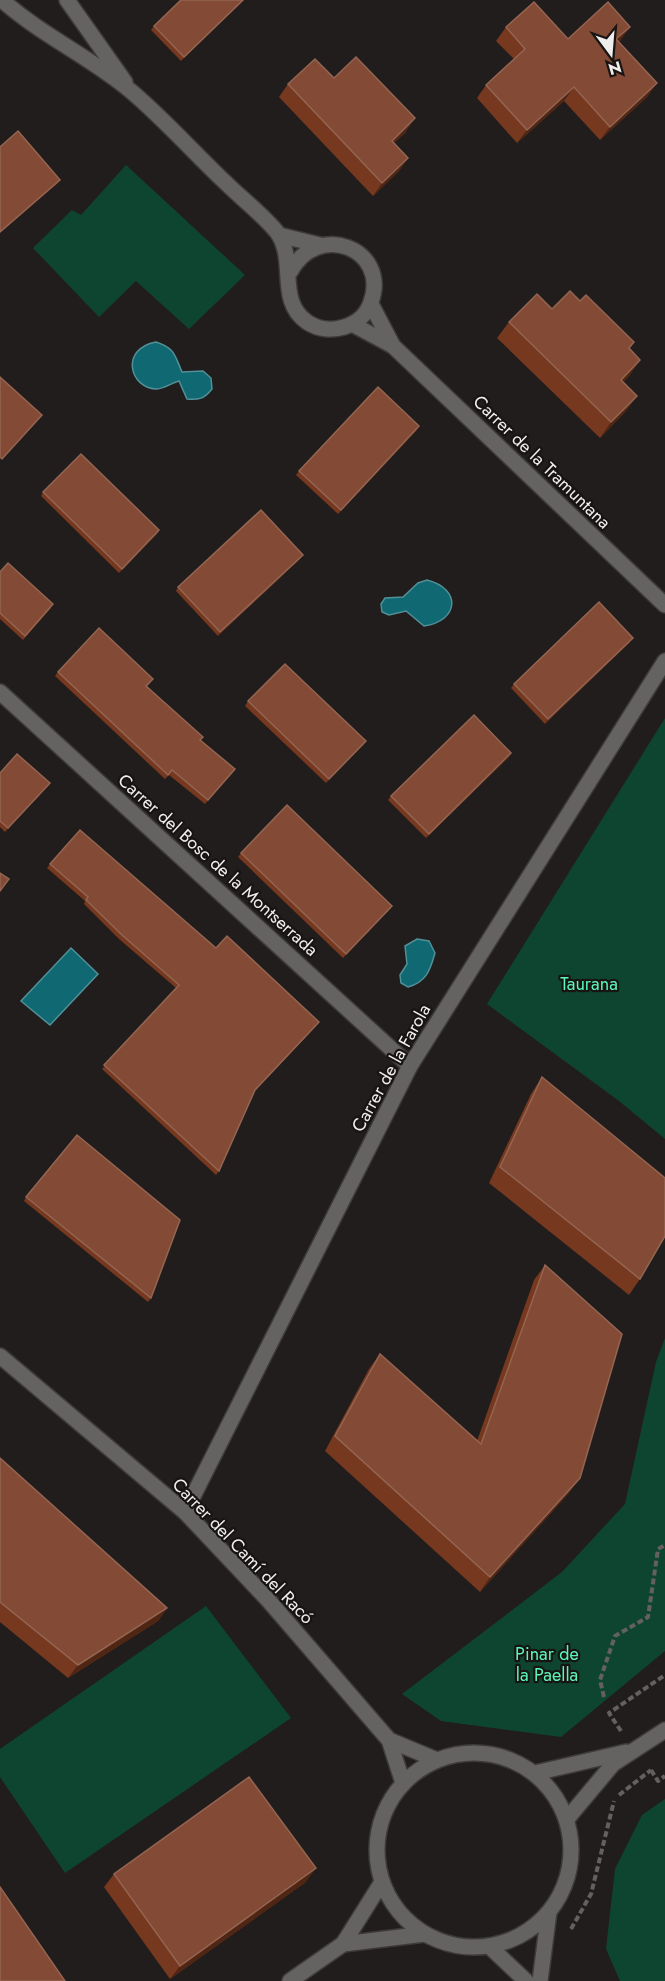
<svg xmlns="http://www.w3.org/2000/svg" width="665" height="1981" font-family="Jost,sans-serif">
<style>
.green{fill:#0e4531}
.water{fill:#0f6872;stroke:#529097;stroke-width:1.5}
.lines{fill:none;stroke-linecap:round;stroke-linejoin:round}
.minor-casing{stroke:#3e3a39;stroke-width:18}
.tertiary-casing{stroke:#3e3a39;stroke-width:18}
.path{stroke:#64605f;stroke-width:4;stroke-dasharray:6 3;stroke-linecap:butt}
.minor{stroke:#646362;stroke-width:15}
.tertiary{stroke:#646362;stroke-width:15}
.wall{fill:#76381f}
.shaded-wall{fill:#4f2514}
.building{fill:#834b35;stroke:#946552;stroke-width:1.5}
.labels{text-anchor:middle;stroke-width:4.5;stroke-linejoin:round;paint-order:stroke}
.street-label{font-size:18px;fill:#f0eeed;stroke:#171413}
.park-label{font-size:18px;fill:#5af7ba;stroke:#171413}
</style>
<rect width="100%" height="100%" fill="#211d1c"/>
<!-- green -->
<g class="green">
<polygon points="126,165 245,275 189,329 136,281 99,317 33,248 72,210 81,215"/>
<polygon points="665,718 665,1139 619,1101 487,1004"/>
<polygon points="665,1338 665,1651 561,1737 441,1721 402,1694 562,1572 625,1504 656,1362"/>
<polygon points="206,1606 291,1718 65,1873 0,1777 0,1749"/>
<polygon points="665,1799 665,1981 620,1981 606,1949 615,1869 642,1815"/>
</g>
<!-- water -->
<g class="water">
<path d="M156,342C175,348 175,356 182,372L203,371L211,378L212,389C204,399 199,400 187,399L179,381C172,383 163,389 157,389C130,389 119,349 156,342Z"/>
<path d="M427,580C462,589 459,621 424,626L406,611L389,615L382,612L381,604L385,598L403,597L418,583Z"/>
<path d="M417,939L429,941L435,953C430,971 426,982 408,987L401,983L400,975L407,964L405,946Z"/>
<polygon points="71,948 98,974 50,1025 21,1001"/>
</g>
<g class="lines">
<!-- minor casing -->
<g class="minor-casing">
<g id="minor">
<path d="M2,0C41,35 92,58 132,92C165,120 195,154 227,184C240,197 270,221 279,235C296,263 277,301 307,322C329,337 363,327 371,302C390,249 318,220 290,272"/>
<polyline points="67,0 125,82"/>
<polyline points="279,235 320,245"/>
<polyline points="371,304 393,346"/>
<polyline points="352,324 393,346 665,605"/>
<polyline points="0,692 410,1066"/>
<polyline points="0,1356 185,1512 269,1601 389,1740 403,1783"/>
<polyline points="185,1512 410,1066 665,661"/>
<polyline points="389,1740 437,1760"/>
<polyline points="489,1946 526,1981"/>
<polyline points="540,1981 549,1912"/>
</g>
</g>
<!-- tertiary casing -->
<g class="tertiary-casing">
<g id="tertiary">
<circle cx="474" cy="1850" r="97"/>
<polyline points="535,1773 626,1752"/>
<polyline points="567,1819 613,1764 665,1730"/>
<polyline points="343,1944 425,1934"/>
<polyline points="290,1981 343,1944 382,1882"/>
</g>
</g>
<!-- path -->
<g class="path">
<polyline points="604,1697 600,1680 615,1636 648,1617 658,1549 665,1545"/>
<polyline points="621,1731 609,1713 665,1675"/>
<polyline points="651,1770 658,1781 665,1776"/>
<polyline points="619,1795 651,1770"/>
<polyline points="571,1929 591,1894 614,1801"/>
</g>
<!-- minor -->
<use href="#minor" class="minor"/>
<!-- tertiary -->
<use href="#tertiary" class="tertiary"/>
</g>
<!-- wall -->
<g class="wall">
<polygon points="244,0 181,61 151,30 154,26"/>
<polygon points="506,27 568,39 621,40 619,42 657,83 647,97 600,140 564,101 517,143 477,98 486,85 514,59 496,41"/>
<polygon points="334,78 406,132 394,143 408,158 399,171 373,196 279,97 288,84"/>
<polygon points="552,309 629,349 640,360 629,376 623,382 637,396 625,412 600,438 497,338 509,322"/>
<polygon points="417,430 338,514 296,475 299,471"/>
<polygon points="43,492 159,530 157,534 119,573 41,496"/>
<polygon points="300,559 218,636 176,591 178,587"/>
<polygon points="0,572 51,608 23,640 0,619"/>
<polygon points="630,642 545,724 511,688 514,684"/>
<polygon points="58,672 150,683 147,686 200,741 235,769 205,804 169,775 165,779 55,676"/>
<polygon points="248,701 363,745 326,783 245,706"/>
<polygon points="509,757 426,838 388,800 391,796"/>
<polygon points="0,773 47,787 5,832 0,827"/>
<polygon points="241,853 389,910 343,958 238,857"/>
<polygon points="50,864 216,948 316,1026 254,1092 219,1171 216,1175 102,1069 176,988 119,939 84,904 85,901 47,868"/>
<polygon points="542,1077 640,1279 629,1295 489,1183 531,1094"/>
<polygon points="26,1197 151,1298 148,1302 24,1201"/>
<polygon points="545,1265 569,1493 480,1592 325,1451 369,1369 380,1354 477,1441 534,1280"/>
<polygon points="0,1458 167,1608 158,1621 68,1678 0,1622"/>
<polygon points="114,1874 306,1882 170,1979 104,1887"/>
</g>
<!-- shaded-wall -->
<g class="shaded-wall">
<polygon points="243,0 244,0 181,61 184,57"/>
<polygon points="630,27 621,40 607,53 616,39"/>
<polygon points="657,83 647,97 600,140 610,127"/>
<polygon points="574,87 564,101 517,143 527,130"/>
<polygon points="415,118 406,132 382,154 392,141"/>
<polygon points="408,158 399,171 373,196 382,183"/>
<polygon points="60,180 57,184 0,233 0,232"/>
<polygon points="640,360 629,376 609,396 621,380"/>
<polygon points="637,396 625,412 600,438 611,422"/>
<polygon points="419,426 417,430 338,514 341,510"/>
<polygon points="159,530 157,534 119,573 122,569"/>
<polygon points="303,555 300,559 218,636 220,632"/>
<polygon points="633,638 630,642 545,724 548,719"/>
<polygon points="366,741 363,745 326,783 329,779"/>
<polygon points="511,753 509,757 426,838 429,834"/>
<polygon points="50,783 47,787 5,832 8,828"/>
<polygon points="392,906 389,910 343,958 346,954"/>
<polygon points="319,1022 316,1026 252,1094 255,1090"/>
<polygon points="580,1478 569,1493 480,1592 490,1577"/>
<polygon points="167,1608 158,1621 68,1678 78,1665"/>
<polygon points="316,1868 306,1882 170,1979 180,1966"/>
</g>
<!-- building -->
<g class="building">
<polygon points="181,0 243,0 184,57 154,26"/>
<polygon points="534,2 568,39 608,2 630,27 616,39 657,83 610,127 574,87 527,130 486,85 525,49 506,27"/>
<polygon points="356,57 415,118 392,141 408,158 382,183 288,84 315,59 334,78"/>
<polygon points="18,131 60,180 0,232 0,147"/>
<polygon points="570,291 580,301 586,295 634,342 629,348 640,360 621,380 637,396 611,422 509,322 537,294 552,309"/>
<polygon points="0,377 42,415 2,459 0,457"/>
<polygon points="378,387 419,426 341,510 299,471"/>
<polygon points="81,454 159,530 122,569 43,492"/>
<polygon points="261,510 303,555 220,632 178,587"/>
<polygon points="8,563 53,604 25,636 0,613 0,572"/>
<polygon points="599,602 633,638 548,719 514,684"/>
<polygon points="99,628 153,679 146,686 203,737 200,740 235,769 208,800 172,770 168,775 58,672"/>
<polygon points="285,664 366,741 329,779 248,701"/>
<polygon points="474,715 511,753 429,834 391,796"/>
<polygon points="17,754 50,783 8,828 0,821 0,773"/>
<polygon points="287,805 392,906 346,954 241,853"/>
<polygon points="80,830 216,948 227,936 319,1022 255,1090 219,1171 104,1065 179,985 122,935 86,900 88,897 50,864"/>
<polygon points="0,873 9,879 0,891"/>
<polygon points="542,1077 665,1178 665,1236 640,1279 500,1167"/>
<polygon points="77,1135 180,1220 151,1298 26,1197"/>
<polygon points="545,1265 622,1334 580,1478 490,1577 335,1436 380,1354 481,1444"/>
<polygon points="0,1458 167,1608 78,1665 0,1602"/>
<polygon points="249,1777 316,1868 180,1966 114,1874"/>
<polygon points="0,1887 65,1981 0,1981"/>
</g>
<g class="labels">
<!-- street labels -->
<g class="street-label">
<text transform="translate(542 462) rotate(44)" y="6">Carrer de la Tramuntana</text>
<text transform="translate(218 865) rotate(42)" y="6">Carrer del Bosc de la Montserrada</text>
<text transform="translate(391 1068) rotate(-61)" y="6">Carrer de la Farola</text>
<text transform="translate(243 1551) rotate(46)" y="6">Carrer del Camí del Racó</text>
</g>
<!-- park labels -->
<g class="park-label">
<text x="589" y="990">Taurana</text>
<text x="547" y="1660">Pinar de<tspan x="547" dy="21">la Paella</tspan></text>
</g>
</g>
<!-- north arrow -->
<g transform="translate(611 54) rotate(164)" stroke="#171413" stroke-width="4.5" paint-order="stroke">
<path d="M0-4.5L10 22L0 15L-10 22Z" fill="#f0eeed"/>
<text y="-9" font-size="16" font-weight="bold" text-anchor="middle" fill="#f0eeed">N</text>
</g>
</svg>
